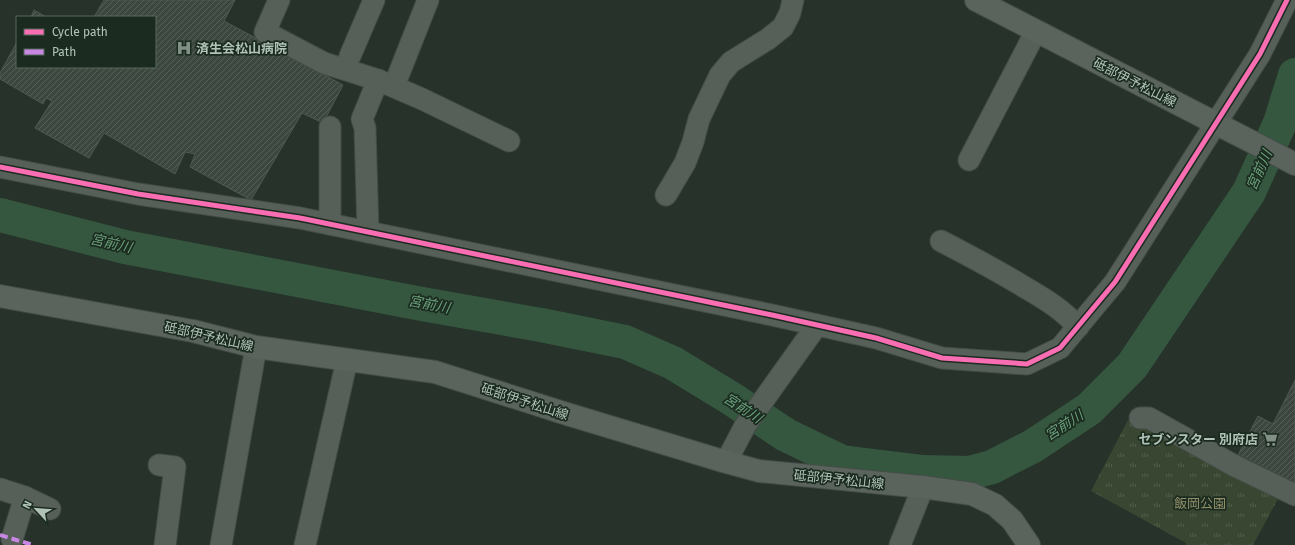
<svg xmlns="http://www.w3.org/2000/svg" width="1295" height="545" font-family="'Fira Sans','Noto Sans JP',sans-serif">
<style>
.park{fill:url(#park-tufts)}
.lines{fill:none;stroke-linecap:round;stroke-linejoin:round}
.river{stroke:#35573f;stroke-width:34}
.building{fill:url(#building-hatch);stroke:#4e5952}
.minor-casing{stroke:#444c46;stroke-width:23}
.secondary-casing{stroke:#444c46;stroke-width:24}
.minor{stroke:#566059;stroke-width:21}
.secondary{stroke:#5a645d;stroke-width:22}
.quiet{stroke:#c787e3;stroke-width:4;stroke-dasharray:8 4;stroke-linecap:butt}
.cycleway-casing{stroke:#1b2b20;stroke-width:8}
.cycleway{stroke:#f96db3;stroke-width:5}
.labels{text-anchor:middle;stroke-width:3.5;stroke-linejoin:round;paint-order:stroke}
.poi-label{font-size:13px;font-weight:bold;fill:#b0c3b6;stroke:#1b2b20;text-anchor:start}
.street-label{font-size:13px;fill:#b0c3b6;stroke:#1b2b20}
.park-label{font-size:13px;fill:#929069;stroke:#1b2b20}
.water-label{font-size:14px;font-style:italic;fill:#6ba07b;stroke:#1b2b20}
</style>
<defs>
<pattern id="park-tufts" width="24" height="20" patternUnits="userSpaceOnUse"><rect width="24" height="20" fill="#394631"/><path d="M3 7l-1-3M5 7V3M7 7l1-3M15 17l-1-3M17 17v-4M19 17l1-3" fill="none" stroke="#535f4d"/></pattern>
<pattern id="building-hatch" width="6" height="6" patternUnits="userSpaceOnUse"><rect width="6" height="6" fill="#3c473f"/><path d="M-1 1l2-2M0 6l6-6M5 7l2-2" fill="none" stroke="#566058"/></pattern>
</defs>
<rect width="100%" height="100%" fill="#26322a"/>
<!-- park -->
<polygon class="park" points="1128,420 1279,497 1253,545 1185,545 1186,543 1091,491"/>
<g class="lines">
<!-- river -->
<polyline class="river" points="0,215 125,247 422,304 541,325 625,342 673,363 732,399 786,435 842,462 923,472 970,473 992,467 1033,446 1089,409 1132,366 1249,192 1280,123 1295,75"/>
</g>
<!-- building -->
<g class="building">
<polygon points="104,0 235,0 224,21 343,85 323,123 302,113 251,200 190,167 195,154 185,152 175,174 104,133 89,158 35,128 52,101 46,98 43,104 0,79 0,73 17,42 17,67 155,67 155,17 94,17"/>
<polygon points="34,10 46,17 31,17"/>
<polygon points="1295,380 1295,485 1238,455 1258,416 1273,424"/>
</g>
<g class="lines">
<!-- minor casing -->
<g class="minor-casing">
<g id="minor">
<polyline points="279,0 265,32 324,63 378,80 422,99 509,141"/>
<polyline points="350,56 374,0"/>
<polyline points="398,76 428,0"/>
<polyline points="330,127 330,224"/>
<polyline points="969,160 1036,31"/>
<polyline points="0,167 138,194 300,218 772,315 876,338 942,358 1027,364 1060,348 1115,282 1260,54 1287,0"/>
<polyline points="666,195 685,163 693,142 699,119 720,75 731,62 768,39 783,27 790,13 793,0"/>
<polyline points="368,232 365,128 362,119 378,80"/>
<path d="M941,241C970,256 998,271 1026,288C1045,299 1063,310 1078,327"/>
<polyline points="1140,418 1149,418 1235,466 1295,495"/>
<polyline points="726,462 745,426 817,325"/>
<polyline points="159,465 175,467 165,545"/>
<polyline points="0,489 25,497 50,509"/>
<polyline points="12,539 25,497"/>
<polyline points="221,545 256,347"/>
<polyline points="305,545 347,360"/>
<polyline points="900,545 923,487"/>
</g>
</g>
<!-- secondary casing -->
<g class="secondary-casing">
<g id="secondary">
<polyline points="976,0 1295,164"/>
<polyline points="0,296 193,331 256,347 435,372 567,414 726,462 759,471 923,487 972,494 995,505 1012,520 1029,545"/>
</g>
</g>
<!-- minor -->
<use href="#minor" class="minor"/>
<!-- secondary -->
<use href="#secondary" class="secondary"/>
<!-- quiet -->
<polyline class="quiet" points="0,535 33,545"/>
<!-- cycleway casing -->
<g class="cycleway-casing">
<polyline id="cycleway" points="0,167 138,194 300,218 772,315 876,338 942,358 1027,364 1060,348 1115,282 1260,54 1287,0"/>
</g>
<!-- cycleway -->
<use href="#cycleway" class="cycleway"/>
</g>
<!-- icons -->
<defs>
<g id="hospital-bare" transform="scale(1.2)"><path d="M-5-5h3v3.5h4V-5h3V5h-3V1.5h-4V5h-3Z" fill="#809085" stroke="#1b2b20" stroke-width="2.5" paint-order="stroke"/></g>
<g id="supermarket-bare" transform="scale(1.2)"><path d="M-6-5.5h2.5l.6 2H6L4.5 2H-2.5L-4.4-4H-6ZM-1.5 3.2a1.3 1.3 0 1 0 .1 0ZM3 3.2a1.3 1.3 0 1 0 .1 0Z" fill="#809085" stroke="#1b2b20" stroke-width="2.5" paint-order="stroke"/></g>
</defs>
<g fill-rule="evenodd">
<use href="#hospital-bare" x="184" y="48"/>
<use href="#supermarket-bare" x="1270" y="439"/>
</g>
<g class="labels">
<!-- poi labels -->
<g class="poi-label">
<text x="196" y="53">済生会松山病院</text>
<text x="1258" y="444" text-anchor="end">セブンスター 別府店</text>
</g>
<!-- street labels -->
<g class="street-label">
<text transform="translate(1135 82) rotate(27)" y="5">砥部伊予松山線</text>
<text transform="translate(209 336) rotate(13)" y="5">砥部伊予松山線</text>
<text transform="translate(525 401) rotate(18)" y="5">砥部伊予松山線</text>
<text transform="translate(839 479) rotate(6)" y="5">砥部伊予松山線</text>
</g>
<!-- park labels -->
<g class="park-label">
<text x="1200" y="508">飯岡公園</text>
</g>
<!-- water labels -->
<g class="water-label">
<text transform="translate(1259 170) rotate(-66)" y="5">宮前川</text>
<text transform="translate(111 243) rotate(13)" y="5">宮前川</text>
<text transform="translate(429 304) rotate(11)" y="5">宮前川</text>
<text transform="translate(743 408) rotate(33)" y="5">宮前川</text>
<text transform="translate(1064 425) rotate(-33)" y="5">宮前川</text>
</g>
</g>
<!-- legend -->
<rect x="16" y="16" width="140" height="52" fill="#1b2b20" stroke="#57685c"/>
<rect x="24" y="29" width="20" height="6" fill="#f96db3" stroke="#57685c"/>
<text x="52" y="36" font-size="12" fill="#b0c3b6">Cycle path</text>
<rect x="24" y="49" width="20" height="6" fill="#c787e3" stroke="#57685c"/>
<text x="52" y="56" font-size="12" fill="#b0c3b6">Path</text>
<!-- north arrow -->
<g transform="translate(36 509) rotate(296)" stroke="#1b2b20" stroke-width="3" paint-order="stroke">
<path d="M0-3L7 15L0 10L-7 15Z" fill="#b0c3b6"/>
<text y="-6" font-size="11" font-weight="bold" text-anchor="middle" fill="#b0c3b6">N</text>
</g>
</svg>
